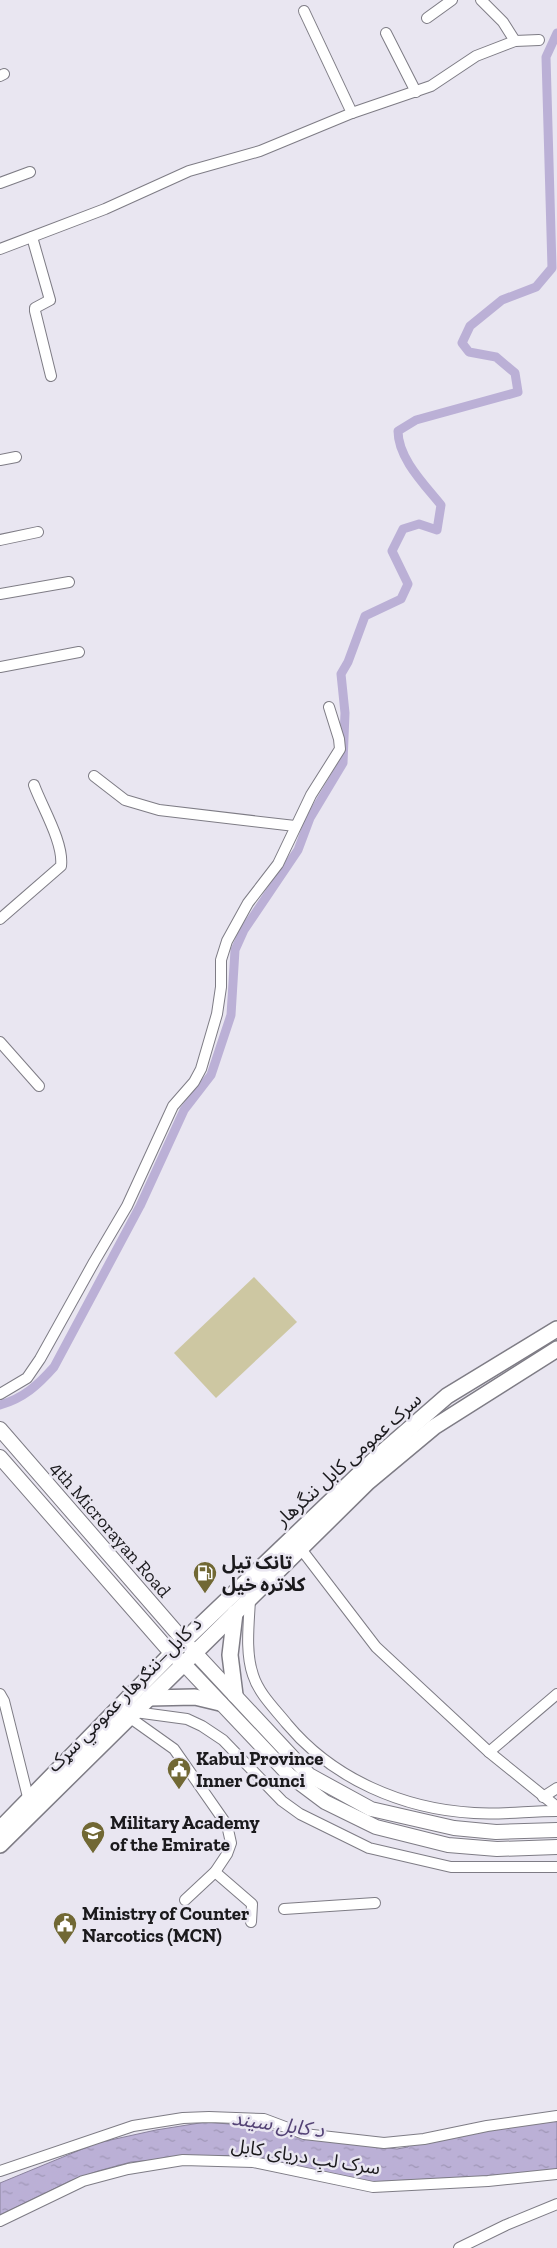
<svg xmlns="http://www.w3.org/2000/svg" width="557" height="2248" font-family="'Zilla Slab','Noto Sans Arabic',serif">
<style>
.garden{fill:#cdc7a2}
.water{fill:url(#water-ripples);stroke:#8b839e}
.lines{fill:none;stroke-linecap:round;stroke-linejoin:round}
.canal{stroke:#bbb0d6;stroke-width:9}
.minor-casing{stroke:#7e7c85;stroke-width:12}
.major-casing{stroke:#7e7c85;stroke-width:16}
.highway-casing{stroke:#7e7c85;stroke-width:18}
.minor{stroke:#fff;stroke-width:10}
.major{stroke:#fff;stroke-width:14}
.highway{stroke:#fff;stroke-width:15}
.labels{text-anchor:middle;stroke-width:5;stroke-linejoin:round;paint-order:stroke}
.street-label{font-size:19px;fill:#1b1a1d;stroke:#e9e6f1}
.poi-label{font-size:19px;font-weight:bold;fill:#1b1a1d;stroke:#e9e6f1;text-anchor:start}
.water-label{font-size:20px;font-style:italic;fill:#534275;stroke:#e9e6f1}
</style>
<defs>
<pattern id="water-ripples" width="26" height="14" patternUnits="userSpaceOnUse" patternTransform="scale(1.25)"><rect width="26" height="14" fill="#bbb0d6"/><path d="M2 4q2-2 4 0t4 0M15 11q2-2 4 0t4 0" fill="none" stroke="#a097b7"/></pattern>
</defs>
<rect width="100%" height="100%" fill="#e9e6f1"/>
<!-- garden -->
<polygon class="garden" points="254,1277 297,1322 216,1398 174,1353"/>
<!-- water -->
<polygon class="water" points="557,2119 557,2170 488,2176 372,2182 327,2174 252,2155 198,2156 131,2162 98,2171 70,2181 0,2215 0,2183 97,2143 156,2130 206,2122 251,2126 329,2141 397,2149 408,2147 410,2142"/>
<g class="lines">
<!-- canal -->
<path class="canal" d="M0,1405C24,1398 38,1385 54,1367L140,1206L184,1110L211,1075L231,1015L235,950L244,930L298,850L310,818L343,763L345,713L341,674L348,662L365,616L401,599L408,584L392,551L403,529L419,524L437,530L441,505C424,484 398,458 398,431L416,420L518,392L515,373L496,357L469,352L462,343L470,326L502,300L536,287L552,268L546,57L557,33"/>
<!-- minor casing -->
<g class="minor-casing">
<g id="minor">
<polyline points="481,0 503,22 515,41"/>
<polyline points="304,11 352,113"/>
<polyline points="427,18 452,0"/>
<polyline points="386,33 416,92"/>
<polyline points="0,76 4,74"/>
<polyline points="0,183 30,172"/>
<polyline points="32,237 50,300 35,308 35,311 51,376"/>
<polyline points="0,249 105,209 189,171 260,151 352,113 431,86 476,56 515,41 539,40"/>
<polyline points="0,460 16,457"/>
<polyline points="0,540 38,532"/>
<polyline points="0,594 69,582"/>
<polyline points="0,667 79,652"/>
<polyline points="94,776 125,800 159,810 295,826"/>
<path d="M0,919L61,866C64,843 42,807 34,785"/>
<polyline points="0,1042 39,1086"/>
<polyline points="0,1394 27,1378 40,1359 94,1262 127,1206 173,1106 194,1082 201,1069 217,1014 221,987 221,960 227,941 248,903 278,864 311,795 340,749 339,739 329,707"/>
<polyline points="301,1549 376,1647 489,1752 557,1807"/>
<path d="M250,1599C249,1623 245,1652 253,1675C259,1694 275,1709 287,1724C333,1779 403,1809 474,1813C501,1815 529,1811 557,1811"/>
<polyline points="0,1694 4,1701 29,1801"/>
<polyline points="135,1712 187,1719 202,1726 223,1740 282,1801 300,1814 369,1848 451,1867 557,1867"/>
<polyline points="129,1717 174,1749 227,1825 231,1843 227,1854 215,1872 185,1900"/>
<polyline points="489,1752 557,1694"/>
<polyline points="543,1797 557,1788"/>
<polyline points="215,1872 252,1904 251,1922"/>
<polyline points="284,1909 375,1903"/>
<polyline points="0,2171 133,2126 183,2118 209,2117 264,2119 304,2134 384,2143 424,2139 487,2126 557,2116"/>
<polyline points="0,2221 83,2181 128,2169 183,2160 253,2162 373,2187 488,2181 557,2174"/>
<polyline points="459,2248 506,2225 557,2204"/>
</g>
</g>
<!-- major casing -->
<g class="major-casing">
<g id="major">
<polyline points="0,1429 184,1641 309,1775 371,1809 454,1828 496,1832 557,1830"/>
<polyline points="0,1457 172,1654 183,1663 289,1775 325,1802 376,1827 448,1845 497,1849 557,1847"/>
</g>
</g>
<!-- highway casing -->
<g class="highway-casing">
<g id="highway">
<polyline points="235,1613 230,1655 235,1695"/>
<polyline points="149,1698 195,1697 220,1703"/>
<polyline points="0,1829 184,1641 377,1457 447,1396 557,1329"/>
<polyline points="0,1845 368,1482 434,1427 557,1349"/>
</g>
</g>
<!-- minor -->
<use href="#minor" class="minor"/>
<!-- major -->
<use href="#major" class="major"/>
<!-- highway -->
<use href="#highway" class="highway"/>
</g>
<!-- icons -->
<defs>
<g id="fuel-pin" transform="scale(1.25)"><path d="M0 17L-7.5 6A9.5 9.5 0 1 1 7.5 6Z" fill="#716834" stroke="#e9e6f1"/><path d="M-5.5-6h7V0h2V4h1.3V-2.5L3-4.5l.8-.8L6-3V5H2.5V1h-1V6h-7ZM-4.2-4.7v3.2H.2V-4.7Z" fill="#fff"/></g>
<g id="civic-pin" transform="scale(1.25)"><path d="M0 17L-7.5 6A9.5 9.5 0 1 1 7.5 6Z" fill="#716834" stroke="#e9e6f1"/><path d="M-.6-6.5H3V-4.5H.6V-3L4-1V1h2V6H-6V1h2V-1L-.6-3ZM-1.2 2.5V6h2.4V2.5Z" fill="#fff"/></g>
<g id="university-pin" transform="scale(1.25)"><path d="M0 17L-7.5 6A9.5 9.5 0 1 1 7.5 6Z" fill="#716834" stroke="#e9e6f1"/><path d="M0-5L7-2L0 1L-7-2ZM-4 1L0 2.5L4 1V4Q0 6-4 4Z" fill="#fff"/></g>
</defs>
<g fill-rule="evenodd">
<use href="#fuel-pin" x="205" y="1573"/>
<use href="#civic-pin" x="179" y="1769"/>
<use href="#university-pin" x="93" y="1833"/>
<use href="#civic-pin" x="65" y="1924"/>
</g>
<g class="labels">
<!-- street labels -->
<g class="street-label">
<text transform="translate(348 1459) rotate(-42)" y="7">سرک عمومی کابل ننگرهار</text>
<text transform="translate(111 1529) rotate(49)" y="7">4th Microrayan Road</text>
<text transform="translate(124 1694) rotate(-45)" y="7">د کابل–ننګرهار عمومي سړک</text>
<text transform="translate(306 2156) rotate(9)" y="7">سرک لبِ دریای کابل</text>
</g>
<!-- poi labels -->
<g class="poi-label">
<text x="222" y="1569">تانک تیل<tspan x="222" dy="22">کلاتره خیل</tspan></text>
<text x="196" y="1765">Kabul Province<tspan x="196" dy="22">Inner Counci</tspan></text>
<text x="110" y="1829">Military Academy<tspan x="110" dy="22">of the Emirate</tspan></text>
<text x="82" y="1920">Ministry of Counter<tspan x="82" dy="22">Narcotics (MCN)</tspan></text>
</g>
<!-- water labels -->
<g class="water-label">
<text transform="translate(278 2124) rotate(8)" y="7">د کابل سيند</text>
</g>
</g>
</svg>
